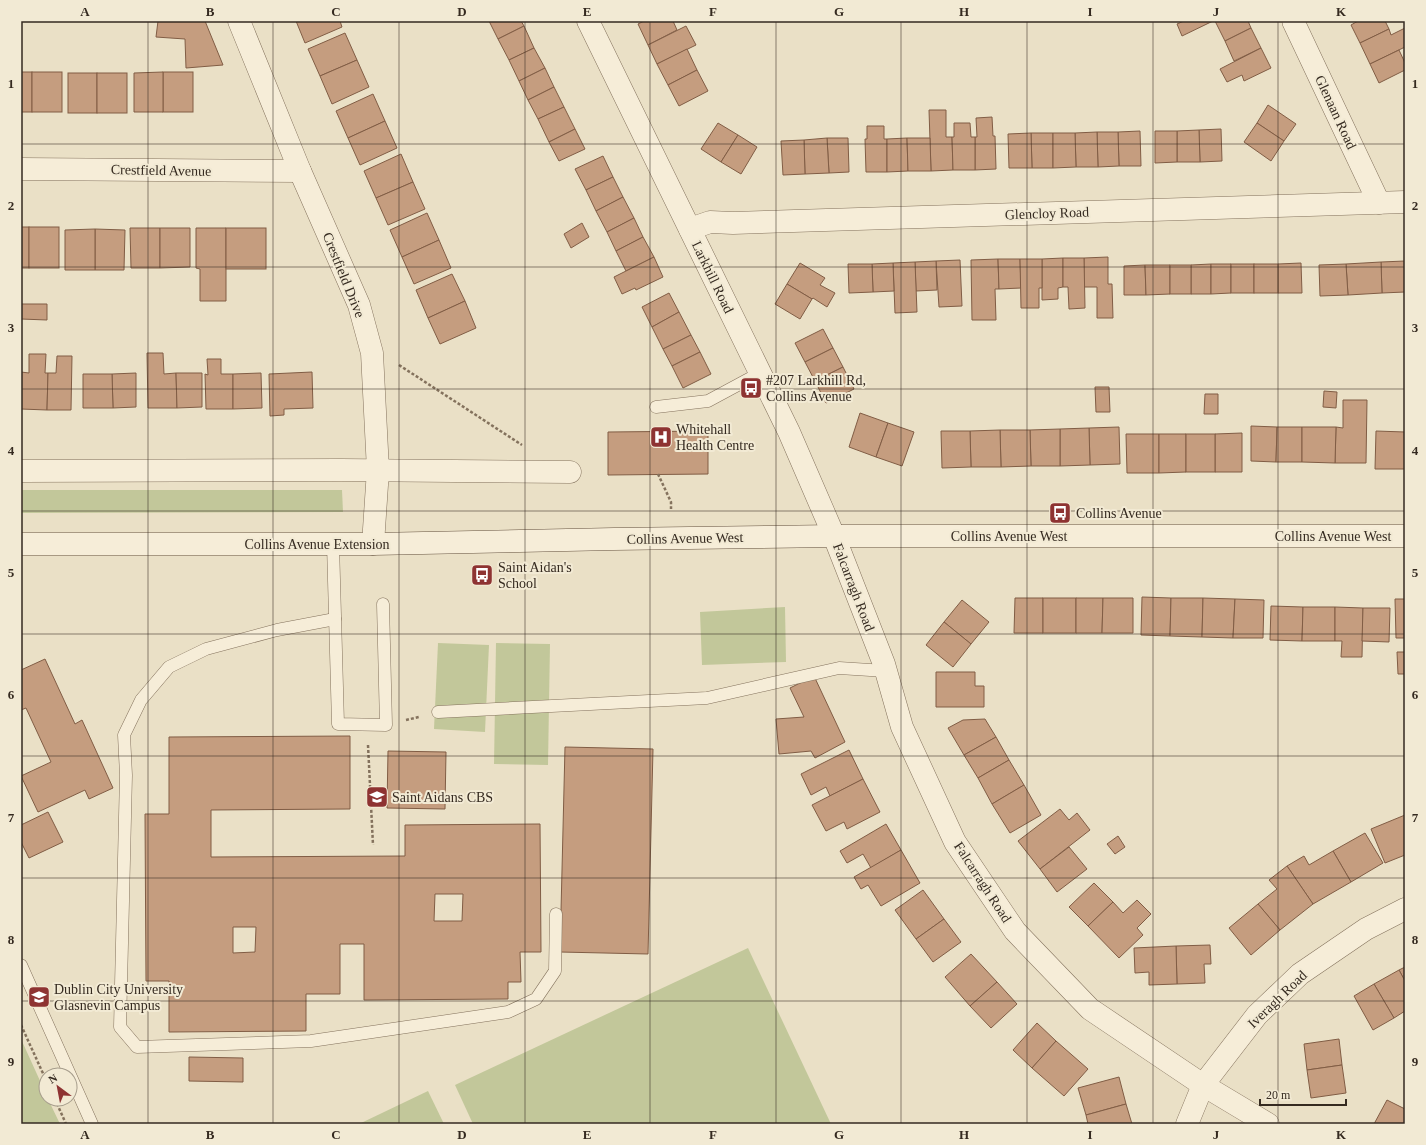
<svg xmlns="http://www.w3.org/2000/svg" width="1426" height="1145" font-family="'Times New Roman',serif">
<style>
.green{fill:#c2c79a}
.building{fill:#c59d7f;stroke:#815d45;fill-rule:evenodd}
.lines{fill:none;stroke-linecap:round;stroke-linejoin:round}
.lane-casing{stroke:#84725d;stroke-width:13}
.street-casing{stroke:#84725d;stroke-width:23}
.secondary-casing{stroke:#665340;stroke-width:23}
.path{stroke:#84725d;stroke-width:2.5;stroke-dasharray:3 2;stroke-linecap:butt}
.lane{stroke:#f6edd8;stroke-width:12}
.street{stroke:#f6edd8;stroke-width:22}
.secondary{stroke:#f6edd8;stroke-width:22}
.grid{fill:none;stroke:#352a20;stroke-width:1;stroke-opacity:0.55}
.labels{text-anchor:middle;stroke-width:4;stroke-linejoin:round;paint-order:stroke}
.street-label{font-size:14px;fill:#352a20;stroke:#f2ead4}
.poi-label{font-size:14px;fill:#352a20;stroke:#f2ead4;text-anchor:start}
.neatline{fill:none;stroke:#352a20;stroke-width:1.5}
.grid-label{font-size:13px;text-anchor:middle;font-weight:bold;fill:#352a20}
</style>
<rect width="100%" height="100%" fill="#eae0c6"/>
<!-- green -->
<g class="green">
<polygon points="21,490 342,490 343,512 21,513"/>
<polygon points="785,607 786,662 702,665 700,612"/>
<polygon points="438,643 489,645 485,732 434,729"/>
<polygon points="496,643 550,644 548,765 494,764"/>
<polygon points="748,948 831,1124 473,1124 455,1085"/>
<polygon points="21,1039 46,1094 46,1099 48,1099 60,1124 21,1124"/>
<polygon points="428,1091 444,1124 359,1124"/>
</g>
<!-- building -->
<g class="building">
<polygon points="158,21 205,21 223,65 186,68 185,39 156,37"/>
<polygon points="296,21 340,21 342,27 305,43"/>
<polygon points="489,21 521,21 524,26 498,39"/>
<polygon points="644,21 673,21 677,30 648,45 638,24"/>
<polygon points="1184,21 1213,21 1182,36 1177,24"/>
<polygon points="1215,21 1248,21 1251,28 1225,41"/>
<polygon points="1358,21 1385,21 1389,29 1360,43 1351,25"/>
<polygon points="524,26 534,48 509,60 498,39"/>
<polygon points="686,26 696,45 657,64 648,45"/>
<polygon points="1251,28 1261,48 1234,61 1225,41"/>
<polygon points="1405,28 1405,47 1370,64 1360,43 1389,29 1391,35"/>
<polygon points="345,33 357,60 320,76 308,49"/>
<polygon points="534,48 545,68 519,81 509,60"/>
<polygon points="1261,48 1271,68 1244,81 1242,75 1227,82 1220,69"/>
<polygon points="687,49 697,70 668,85 657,64"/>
<polygon points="1399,50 1405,63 1405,70 1379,83 1370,64"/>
<polygon points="357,60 369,87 332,104 320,76"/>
<polygon points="545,68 554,87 528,100 519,81"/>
<polygon points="697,70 708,91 679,106 668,85"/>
<rect x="21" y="72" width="11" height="40"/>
<rect x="32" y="72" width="30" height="40"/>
<rect x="163" y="72" width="30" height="40"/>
<polygon points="163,72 163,112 134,112 134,73"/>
<rect x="68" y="73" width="29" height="40"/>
<rect x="97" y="73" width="30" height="40"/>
<polygon points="554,87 564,107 538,119 528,100"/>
<polygon points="373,94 385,121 348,138 336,111"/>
<polygon points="1268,105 1296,124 1284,141 1257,123"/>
<polygon points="564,107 575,129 549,142 538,119"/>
<polygon points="929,110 946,110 946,137 952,137 953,170 931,171"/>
<polygon points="992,117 993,136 995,136 996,169 975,170 975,137 977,137 976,118"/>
<polygon points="385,121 397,148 360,165 348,138"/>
<polygon points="718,123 738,135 721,162 701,149"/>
<polygon points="954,123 970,123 971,137 975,137 975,170 953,170 952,137 954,137"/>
<polygon points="1257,123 1284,141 1271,161 1244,142"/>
<polygon points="867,126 884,126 884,139 887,139 887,172 866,172 865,139 867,139"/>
<polygon points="575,129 585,149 559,161 549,142"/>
<polygon points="1221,129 1222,161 1200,162 1199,130"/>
<polygon points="1199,130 1200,162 1177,162 1177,131"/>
<polygon points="1140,131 1141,166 1119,166 1118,132"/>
<polygon points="1155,131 1177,131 1177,162 1155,163"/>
<polygon points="1097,132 1118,132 1119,166 1098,167"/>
<polygon points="1097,132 1098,167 1076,167 1075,133"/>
<polygon points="1031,133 1053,133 1053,168 1032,168"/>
<polygon points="1031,133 1032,168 1009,168 1008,134"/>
<polygon points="1053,133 1075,133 1076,167 1053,168"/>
<polygon points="738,135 757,147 741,174 721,162"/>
<polygon points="827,138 848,138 849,172 829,173"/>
<polygon points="827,138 829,173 805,174 804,140"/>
<polygon points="907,138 908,171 887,172 887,139"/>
<polygon points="907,138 930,138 931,171 908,171"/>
<polygon points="804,140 805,174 783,175 781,141"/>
<polygon points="401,154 413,182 376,198 364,171"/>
<polygon points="603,156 613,177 586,190 575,169"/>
<polygon points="613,177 623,197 596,211 586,190"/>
<polygon points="413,182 425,209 388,225 376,198"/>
<polygon points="623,197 634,218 607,232 596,211"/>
<polygon points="427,213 439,240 402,257 390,230"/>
<polygon points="634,218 643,237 616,251 607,232"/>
<polygon points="582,223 589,237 571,248 564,234"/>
<rect x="21" y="227" width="8" height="41"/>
<rect x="29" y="227" width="30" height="41"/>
<polygon points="130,228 160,228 160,268 131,268"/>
<polygon points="160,228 190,228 190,267 160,268"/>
<polygon points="196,228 226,228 226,301 200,301 200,269 196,268"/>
<rect x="226" y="228" width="40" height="41"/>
<polygon points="95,229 125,230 124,270 95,270"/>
<polygon points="95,229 95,270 65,270 65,230"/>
<polygon points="643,237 654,257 626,271 616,251"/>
<polygon points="439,240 451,268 414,284 402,257"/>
<polygon points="654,257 663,277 636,290 635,288 622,294 614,277"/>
<polygon points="1108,257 1108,284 1112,284 1113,318 1097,318 1097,287 1084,287 1084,258"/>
<polygon points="1063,258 1063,287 1058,288 1058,299 1042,300 1042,259"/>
<polygon points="1063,258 1084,258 1085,308 1069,309 1068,287 1063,287"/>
<polygon points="998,259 999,289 995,289 996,320 972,320 971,260"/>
<polygon points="998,259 1020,259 1021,288 999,289"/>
<polygon points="1020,259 1042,259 1042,288 1039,288 1039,308 1021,308"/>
<polygon points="960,260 962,306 939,307 936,261"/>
<polygon points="936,261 937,290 916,291 915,262"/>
<polygon points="1405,261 1405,292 1382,293 1381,262"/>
<polygon points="915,262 917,312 895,313 893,263"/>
<polygon points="1381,262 1382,293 1348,295 1346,264"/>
<polygon points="800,263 825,278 820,285 835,293 827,307 813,298 812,299 787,284"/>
<polygon points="893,263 894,291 873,292 872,264"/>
<polygon points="1301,263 1302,293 1278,293 1278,264"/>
<polygon points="848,264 872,264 873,292 849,293"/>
<polygon points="1211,264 1211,294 1191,294 1191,265"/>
<polygon points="1211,264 1231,264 1231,293 1211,294"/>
<rect x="1231" y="264" width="23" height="29"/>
<rect x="1254" y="264" width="24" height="29"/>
<polygon points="1346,264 1348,295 1320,296 1319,265"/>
<polygon points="1145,265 1146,295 1124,295 1124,266"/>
<polygon points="1145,265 1170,265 1170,294 1146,295"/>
<rect x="1170" y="265" width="21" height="29"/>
<polygon points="452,274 465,301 428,318 416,290"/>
<polygon points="787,284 812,299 800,319 775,304"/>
<polygon points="669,293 679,312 652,327 642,307"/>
<polygon points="465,301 476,328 440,344 428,318"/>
<polygon points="21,304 47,304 47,320 21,319"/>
<polygon points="679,312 691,335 663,349 652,327"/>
<polygon points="823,329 833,348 805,362 795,343"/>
<polygon points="691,335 700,352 672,366 663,349"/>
<polygon points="833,348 843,367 815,381 805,362"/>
<polygon points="700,352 711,374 683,388 672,366"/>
<polygon points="147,353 163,353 164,374 176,373 177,408 148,408"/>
<polygon points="29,354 46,354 45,373 48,373 47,410 21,409 21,372 29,373"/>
<polygon points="57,356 72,356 71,410 47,410 48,373 56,373"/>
<polygon points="207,359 221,359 221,374 233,374 233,409 206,409 205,374 208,375"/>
<polygon points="843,367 854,389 826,403 815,381"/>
<polygon points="312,372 313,408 284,409 284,415 270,416 269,374"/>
<polygon points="136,373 136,407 113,408 112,374"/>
<polygon points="176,373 202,373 202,407 177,408"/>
<polygon points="261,373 262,408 233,409 233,374"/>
<polygon points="83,374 112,374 113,408 83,408"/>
<polygon points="1095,387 1109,387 1110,412 1096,412"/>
<polygon points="1324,391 1337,392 1336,408 1323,407"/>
<polygon points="1205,394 1218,394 1218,414 1204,414"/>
<polygon points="1343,400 1367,400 1366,463 1335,463 1336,427 1343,428"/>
<polygon points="860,413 888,423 876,457 849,447"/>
<polygon points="888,423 914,432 902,466 876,457"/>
<polygon points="1251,426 1277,427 1276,462 1251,461"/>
<polygon points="1119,427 1120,464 1090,465 1089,428"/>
<polygon points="1277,427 1302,427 1302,462 1276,462"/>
<polygon points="1302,427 1336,427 1335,463 1302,462"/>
<polygon points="1089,428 1090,465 1060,466 1060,429"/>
<polygon points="1060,429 1060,466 1031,466 1030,430"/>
<polygon points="1000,430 1030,430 1031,466 1001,467"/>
<polygon points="1000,430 1001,467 971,467 970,431"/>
<polygon points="708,431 708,474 608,475 608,432"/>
<polygon points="941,431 970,431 971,467 942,468"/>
<polygon points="1376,431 1405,432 1405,469 1375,469"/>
<polygon points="1242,433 1242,472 1215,472 1215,434"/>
<polygon points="1126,434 1159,434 1159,473 1127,473"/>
<polygon points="1159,434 1186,434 1186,472 1159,473"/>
<rect x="1186" y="434" width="29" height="38"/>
<polygon points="1142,597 1171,598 1170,636 1141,635"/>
<polygon points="1015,598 1043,598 1043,633 1014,633"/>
<rect x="1043" y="598" width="33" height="35"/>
<polygon points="1076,598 1103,598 1102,633 1076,633"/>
<polygon points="1103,598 1133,598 1133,633 1102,633"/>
<polygon points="1171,598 1203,598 1202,637 1170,636"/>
<polygon points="1203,598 1235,599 1233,638 1202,637"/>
<polygon points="1235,599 1264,600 1263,638 1233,638"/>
<polygon points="1395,599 1405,599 1405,638 1396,638"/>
<polygon points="962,600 989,622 971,644 944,622"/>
<polygon points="1271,606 1303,607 1302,641 1270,640"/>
<polygon points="1303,607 1335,607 1335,641 1302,641"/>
<polygon points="1335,607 1363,608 1362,657 1341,657 1342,641 1335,641"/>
<polygon points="1363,608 1390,608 1389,642 1362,641"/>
<polygon points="944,622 971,644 953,667 926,645"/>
<polygon points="1397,652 1405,652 1405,674 1398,674"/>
<polygon points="45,659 75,724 82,720 113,788 89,799 85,790 38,812 21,776 51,762 26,708 21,710 21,670"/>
<polygon points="936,672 975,672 975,686 984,686 984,707 936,707"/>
<polygon points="814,676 845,742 815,758 811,751 779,754 776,719 804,717 790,688"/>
<polygon points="985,719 996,737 964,755 948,728 963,720"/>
<path d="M350,736V809L211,810V857L405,856V825L540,824L541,952H520L521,982H508V999L364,1000V944H340V994H306V1031L169,1032V981H146L145,814H169V737ZM435,894H463L462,921H434ZM233,927H256L255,952L233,953Z"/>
<polygon points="996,737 1009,760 978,778 964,755"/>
<polygon points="565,747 653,749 648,954 560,952"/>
<polygon points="849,750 863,779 830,796 826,787 811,795 801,774"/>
<polygon points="388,751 446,752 445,809 387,808"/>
<polygon points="1009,760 1024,785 992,804 978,778"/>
<polygon points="863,779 880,812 847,829 844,822 826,831 812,805"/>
<polygon points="1024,785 1041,815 1010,833 992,804"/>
<polygon points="1060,809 1069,820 1077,813 1090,830 1040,869 1018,841"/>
<polygon points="48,812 63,842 29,858 21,842 21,825"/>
<polygon points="1405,815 1405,855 1385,863 1371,829"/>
<polygon points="886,824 901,850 871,868 863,854 847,863 840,851"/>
<polygon points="1365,833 1383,863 1351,882 1333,851"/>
<polygon points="1118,836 1125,847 1115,854 1107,844"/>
<polygon points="1069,847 1087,869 1057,892 1040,869"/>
<polygon points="901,850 920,883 881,906 868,885 861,889 854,877"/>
<polygon points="1333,851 1351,882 1313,904 1287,866 1304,856 1309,865"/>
<polygon points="1287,866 1313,904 1280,930 1258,904 1277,889 1269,880"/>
<polygon points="1094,883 1113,902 1088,926 1069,907"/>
<polygon points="923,890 944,919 916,939 895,910"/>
<polygon points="1137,900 1151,914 1137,928 1143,935 1119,958 1088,926 1113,902 1123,913"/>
<polygon points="1258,904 1280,930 1251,955 1229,928"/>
<polygon points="944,919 961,942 933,962 916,939"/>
<polygon points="1210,945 1211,964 1204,964 1205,983 1177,984 1176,946"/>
<polygon points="1176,946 1177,984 1149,985 1149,972 1135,973 1134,948"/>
<polygon points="971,954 997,982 970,1006 945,977"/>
<polygon points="1405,967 1405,981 1399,970"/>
<polygon points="1399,970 1405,981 1405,1011 1394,1018 1374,984"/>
<polygon points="997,982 1017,1004 991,1028 970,1006"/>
<polygon points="1374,984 1394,1018 1373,1030 1354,996"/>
<polygon points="1037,1023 1056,1041 1032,1068 1013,1050"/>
<polygon points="1339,1039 1342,1065 1307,1070 1304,1044"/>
<polygon points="1056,1041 1088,1069 1064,1096 1032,1068"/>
<polygon points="189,1057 243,1058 243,1082 189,1081"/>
<polygon points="1342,1065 1346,1093 1311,1098 1307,1070"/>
<polygon points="1119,1077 1126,1104 1086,1115 1078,1088"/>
<polygon points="1387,1100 1405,1109 1405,1124 1374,1124"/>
<polygon points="1126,1104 1132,1124 1088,1124 1086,1115"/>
</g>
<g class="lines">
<!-- lane casing -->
<g class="lane-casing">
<g id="lane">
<polyline points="656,407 708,401 760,373"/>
<polyline points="333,544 338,724 386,725 383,604"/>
<polyline points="335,619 277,630 206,649 169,667 141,700 124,735 126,775 120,1027 137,1047 311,1041 508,1012 536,999 555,971 556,914"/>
<polyline points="438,712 707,698 839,668 886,671"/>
<polyline points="21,965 92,1124"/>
</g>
</g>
<!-- street casing -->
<g class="street-casing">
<g id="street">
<polyline points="239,21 300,171 359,305 372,353 378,470 373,544"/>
<polyline points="588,21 789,432 834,536 884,664 902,727 955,842 1015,931 1090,1009 1203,1085 1268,1124"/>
<polyline points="1293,21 1379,203"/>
<polyline points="21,169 300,171"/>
<polyline points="690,229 710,222 733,223 1405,202"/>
<polyline points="21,471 341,470 570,472"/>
<polyline points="1187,1124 1203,1085 1257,1015 1300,974 1366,929 1405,909"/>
</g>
</g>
<!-- secondary casing -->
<g class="secondary-casing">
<polyline id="secondary" points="21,544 373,544 614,539 834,536 1405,536"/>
</g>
<!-- path -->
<g class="path">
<polyline points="399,365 522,445"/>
<polyline points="658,474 671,502 671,509"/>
<polyline points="406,720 419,717"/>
<polyline points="368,745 373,845"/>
<polyline points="21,1025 46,1080"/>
<polyline points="55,1099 66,1124"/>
</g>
<!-- lane -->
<use href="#lane" class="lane"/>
<!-- street -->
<use href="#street" class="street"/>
<!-- secondary -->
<use href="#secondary" class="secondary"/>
</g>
<!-- grid -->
<path class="grid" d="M148,21V1124M273,21V1124M399,21V1124M525,21V1124M650,21V1124M776,21V1124M901,21V1124M1027,21V1124M1153,21V1124M1278,21V1124M21,144H1405M21,267H1405M21,389H1405M21,511H1405M21,634H1405M21,756H1405M21,878H1405M21,1001H1405"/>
<!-- icons -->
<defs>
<g id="bus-square" transform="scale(1.15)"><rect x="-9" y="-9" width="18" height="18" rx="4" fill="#8e3332" stroke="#f2ead4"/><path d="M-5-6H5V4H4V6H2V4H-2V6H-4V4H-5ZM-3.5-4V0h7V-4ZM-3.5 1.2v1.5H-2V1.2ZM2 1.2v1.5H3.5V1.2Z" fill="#fff"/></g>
<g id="hospital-square" transform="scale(1.15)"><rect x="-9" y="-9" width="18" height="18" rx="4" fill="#8e3332" stroke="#f2ead4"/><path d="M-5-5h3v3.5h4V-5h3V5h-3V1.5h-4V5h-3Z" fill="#fff"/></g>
<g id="school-square" transform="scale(1.15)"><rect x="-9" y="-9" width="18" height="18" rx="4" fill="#8e3332" stroke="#f2ead4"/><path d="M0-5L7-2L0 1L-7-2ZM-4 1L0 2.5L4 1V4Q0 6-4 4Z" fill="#fff"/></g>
<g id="university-square" transform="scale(1.15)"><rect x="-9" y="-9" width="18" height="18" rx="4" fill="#8e3332" stroke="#f2ead4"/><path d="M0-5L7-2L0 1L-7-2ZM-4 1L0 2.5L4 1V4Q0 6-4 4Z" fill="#fff"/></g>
</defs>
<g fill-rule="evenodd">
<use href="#bus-square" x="751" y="388"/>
<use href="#hospital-square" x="661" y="437"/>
<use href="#bus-square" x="1060" y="513"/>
<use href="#bus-square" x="482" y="575"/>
<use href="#school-square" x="377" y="797"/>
<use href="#university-square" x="39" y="997"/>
</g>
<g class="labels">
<!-- street labels -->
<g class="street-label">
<text transform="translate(1336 112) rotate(65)" y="5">Glenaan Road</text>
<text transform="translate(161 170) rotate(1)" y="5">Crestfield Avenue</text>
<text transform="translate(1047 213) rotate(-2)" y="5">Glencloy Road</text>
<text transform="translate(344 275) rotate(68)" y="5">Crestfield Drive</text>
<text transform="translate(713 277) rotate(64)" y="5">Larkhill Road</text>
<text x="1009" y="541">Collins Avenue West</text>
<text x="1333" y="541">Collins Avenue West</text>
<text transform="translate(685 538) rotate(-1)" y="5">Collins Avenue West</text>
<text x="317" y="549">Collins Avenue Extension</text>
<text transform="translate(854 587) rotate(69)" y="5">Falcarragh Road</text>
<text transform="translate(983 882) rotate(57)" y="5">Falcarragh Road</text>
<text transform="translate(1277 999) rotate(-44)" y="5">Iveragh Road</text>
</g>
<!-- poi labels -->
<g class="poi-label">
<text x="766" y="385">#207 Larkhill Rd,<tspan x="766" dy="16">Collins Avenue</tspan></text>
<text x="676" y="434">Whitehall<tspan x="676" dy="16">Health Centre</tspan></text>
<text x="1076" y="518">Collins Avenue</text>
<text x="498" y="572">Saint Aidan's<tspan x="498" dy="16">School</tspan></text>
<text x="392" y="802">Saint Aidans CBS</text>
<text x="54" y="994">Dublin City University<tspan x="54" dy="16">Glasnevin Campus</tspan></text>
</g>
</g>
<!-- border -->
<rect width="1426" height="1145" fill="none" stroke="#f2ead4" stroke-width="44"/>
<!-- north arrow -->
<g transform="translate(58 1087) rotate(328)"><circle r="19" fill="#f2ead4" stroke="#a69d8c"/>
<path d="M0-3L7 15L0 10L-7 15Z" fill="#8e3332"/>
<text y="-6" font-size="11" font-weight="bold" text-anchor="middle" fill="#352a20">N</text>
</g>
<!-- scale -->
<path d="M1260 1099v6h86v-6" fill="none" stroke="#352a20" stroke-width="2"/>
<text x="1266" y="1099" font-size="12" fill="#352a20" stroke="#f2ead4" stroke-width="3" paint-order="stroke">20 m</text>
<rect x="22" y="22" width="1382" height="1101" class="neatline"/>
<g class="grid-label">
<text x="85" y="16">A</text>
<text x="210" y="16">B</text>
<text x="336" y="16">C</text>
<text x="462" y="16">D</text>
<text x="587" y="16">E</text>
<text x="713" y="16">F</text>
<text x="839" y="16">G</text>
<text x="964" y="16">H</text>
<text x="1090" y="16">I</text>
<text x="1216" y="16">J</text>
<text x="1341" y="16">K</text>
<text x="11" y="88">1</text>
<text x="1415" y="88">1</text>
<text x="11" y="210">2</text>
<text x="1415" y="210">2</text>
<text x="11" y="332">3</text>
<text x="1415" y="332">3</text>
<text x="11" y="455">4</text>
<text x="1415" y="455">4</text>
<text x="11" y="577">5</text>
<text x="1415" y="577">5</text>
<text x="11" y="699">6</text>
<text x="1415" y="699">6</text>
<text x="11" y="822">7</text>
<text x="1415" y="822">7</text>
<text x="11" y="944">8</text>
<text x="1415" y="944">8</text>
<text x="11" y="1066">9</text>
<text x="1415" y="1066">9</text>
<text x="85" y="1139">A</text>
<text x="210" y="1139">B</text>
<text x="336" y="1139">C</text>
<text x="462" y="1139">D</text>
<text x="587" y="1139">E</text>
<text x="713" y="1139">F</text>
<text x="839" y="1139">G</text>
<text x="964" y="1139">H</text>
<text x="1090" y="1139">I</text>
<text x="1216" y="1139">J</text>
<text x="1341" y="1139">K</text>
</g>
</svg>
